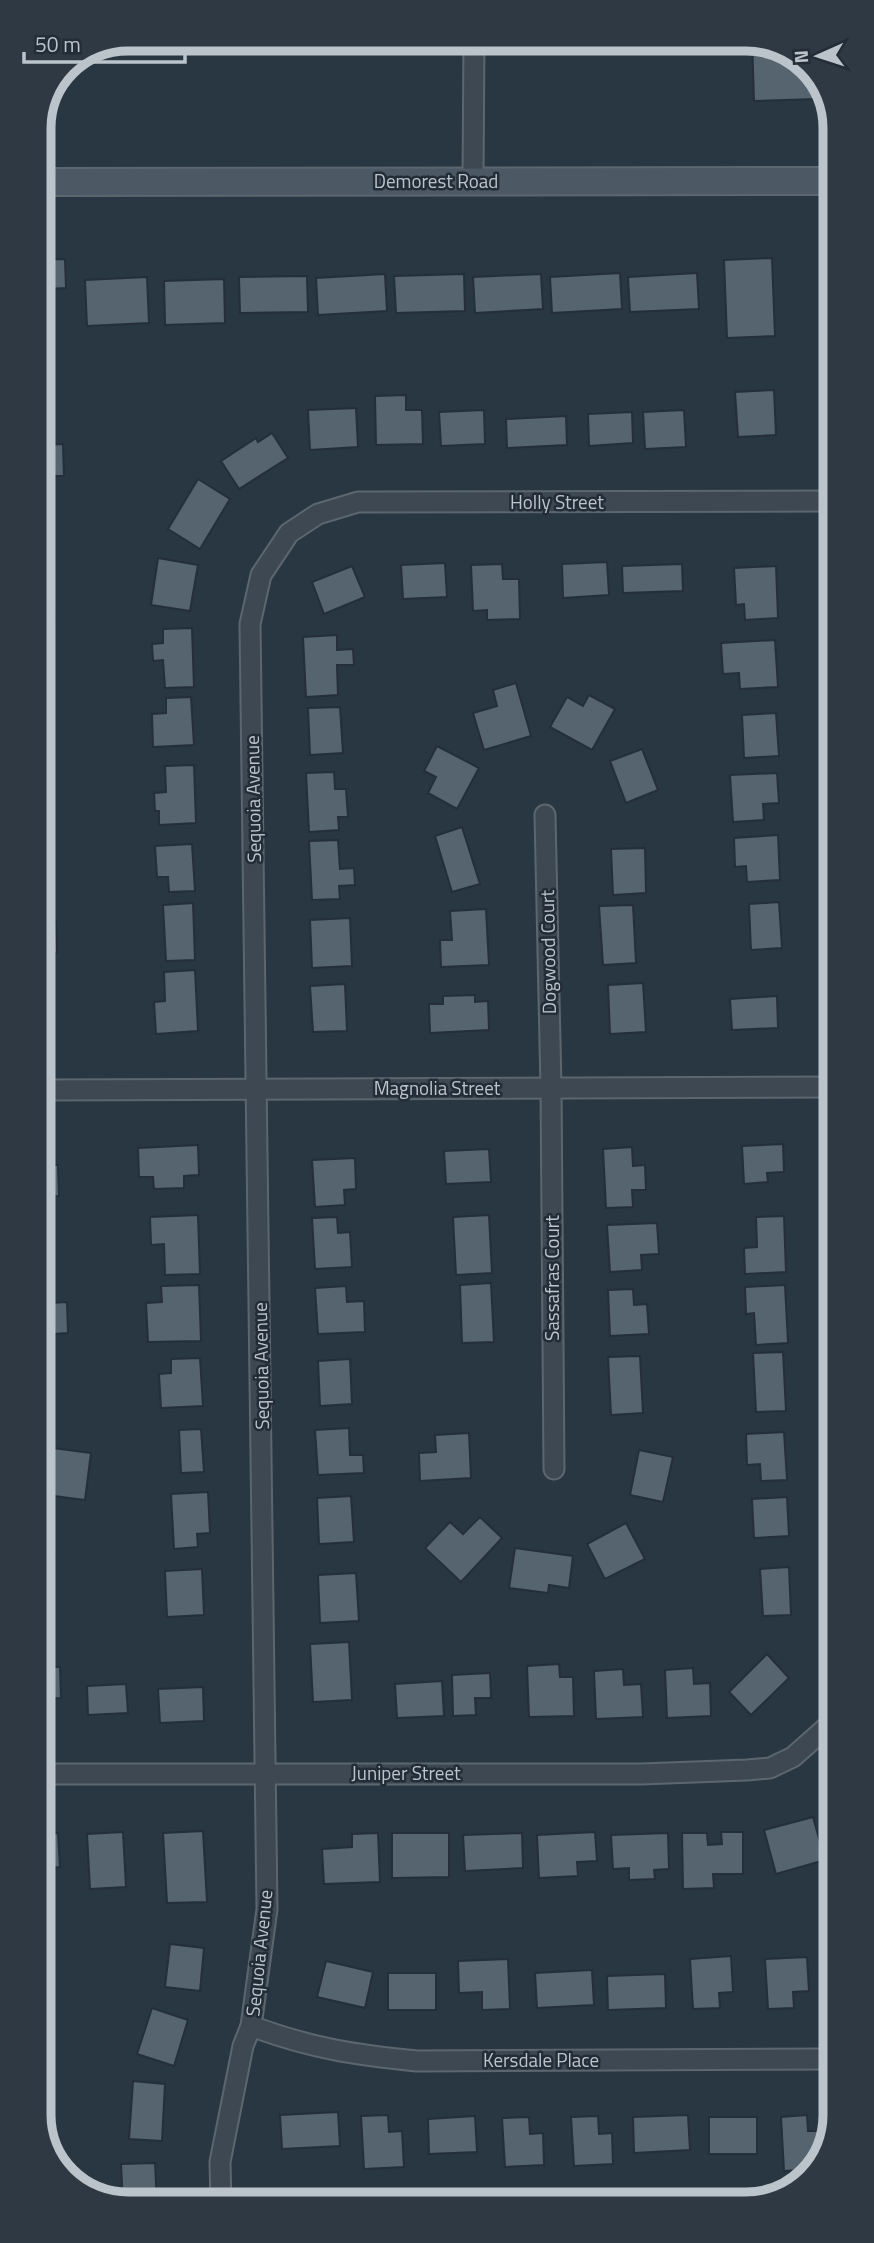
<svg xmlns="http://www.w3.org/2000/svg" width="874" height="2243" font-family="'Titillium Web',sans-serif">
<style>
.building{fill:#55646e;stroke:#242f39;stroke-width:2}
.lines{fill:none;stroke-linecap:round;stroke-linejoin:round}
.street-casing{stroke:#5c666f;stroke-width:23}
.secondary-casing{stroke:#5c666f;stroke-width:30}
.street{stroke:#3d4852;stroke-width:19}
.secondary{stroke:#4c5864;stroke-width:26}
.labels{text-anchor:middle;stroke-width:5;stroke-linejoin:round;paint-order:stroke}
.street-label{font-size:19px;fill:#bbc3cb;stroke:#222d37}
.rim{fill:none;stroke:#bbc3cb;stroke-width:9}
</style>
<rect width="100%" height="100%" fill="#293742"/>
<!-- building -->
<g class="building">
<polygon points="752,39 805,60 815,77 816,99 754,101"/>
<polygon points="772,258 775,336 727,338 724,260"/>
<polygon points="65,259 66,288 49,289 50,335 39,335 39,260"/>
<polygon points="620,273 622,309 552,313 550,277"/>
<polygon points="697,273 699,309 630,312 628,277"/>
<polygon points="385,274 387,311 318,315 316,278"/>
<polygon points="464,274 465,311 396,313 394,276"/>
<polygon points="541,274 543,309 475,313 473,277"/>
<polygon points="307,276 308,312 240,313 239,277"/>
<polygon points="147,277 149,323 87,326 85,280"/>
<polygon points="224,279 225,323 165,325 164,281"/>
<polygon points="39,363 43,422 39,422"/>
<polygon points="774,390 776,435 738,437 735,392"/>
<polygon points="406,395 406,410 422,410 423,444 376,445 375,396"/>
<polygon points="356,408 358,447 310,450 308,410"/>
<polygon points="484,410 485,444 441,446 439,412"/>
<polygon points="684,410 686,447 645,449 643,412"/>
<polygon points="632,412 633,443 589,446 588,414"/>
<polygon points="566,416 567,445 507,448 506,419"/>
<polygon points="272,433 288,458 239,489 221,461 256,438 258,442"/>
<polygon points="63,444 64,476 53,476 53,490 39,491 39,445"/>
<polygon points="198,479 230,499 200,549 168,529"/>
<polygon points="53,517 54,547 39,548 39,518"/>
<polygon points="158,558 198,565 190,611 151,605"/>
<polygon points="607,562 609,595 563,598 562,564"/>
<polygon points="445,563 447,597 403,599 401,565"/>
<polygon points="502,564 503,579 519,579 520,619 487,620 487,610 473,611 471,565"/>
<polygon points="682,564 683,591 623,593 622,566"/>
<polygon points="352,566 365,597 324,614 312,582"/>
<polygon points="776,566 778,618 745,620 744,604 736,605 734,568"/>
<polygon points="39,569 52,569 55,624 39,625"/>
<polygon points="192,628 194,687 165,688 163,660 153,661 152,644 163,643 163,629"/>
<polygon points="337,635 337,650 353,649 354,665 337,665 338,695 306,697 303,637"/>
<polygon points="39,637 43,637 47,696 40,697"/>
<polygon points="775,640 778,687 740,689 739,673 723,674 721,643"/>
<polygon points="516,683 531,736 484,750 473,713 497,706 493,690"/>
<polygon points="589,695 615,709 592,750 550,727 567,697 583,706"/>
<polygon points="191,697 194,745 153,747 152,714 166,713 166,698"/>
<polygon points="340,707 343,753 310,755 308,708"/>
<polygon points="40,711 43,711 46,759 40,759"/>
<polygon points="776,713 779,756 744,758 742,715"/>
<polygon points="437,746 479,768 457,809 428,793 436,777 424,771"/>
<polygon points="642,749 658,790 626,803 610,761"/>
<polygon points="194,765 196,823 159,825 159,811 155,811 154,793 166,792 165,766"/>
<polygon points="334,772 335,789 346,789 348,817 338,817 339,830 309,832 306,773"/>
<polygon points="777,773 779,803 763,804 764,820 733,822 730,775"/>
<polygon points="40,778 43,828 40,828"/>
<polygon points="462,827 480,884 452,892 435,836"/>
<polygon points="778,835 780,880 747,882 746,866 735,867 734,838"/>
<polygon points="338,840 340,869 354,868 355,885 339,886 340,899 312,900 309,841"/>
<polygon points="192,844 195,891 169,892 168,877 157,877 155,846"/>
<polygon points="645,848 646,893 613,895 611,849"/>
<polygon points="40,851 44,851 45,882 40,882"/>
<polygon points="779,902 782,948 751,950 749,904"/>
<polygon points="193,903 195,960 166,961 163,905"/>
<polygon points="633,905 636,963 603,965 599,906"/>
<polygon points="486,909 489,965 441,967 440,940 452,940 450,911"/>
<polygon points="350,918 352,966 312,968 310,920"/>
<polygon points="56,921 57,953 43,953 44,969 40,969 40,922"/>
<polygon points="195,970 198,1031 156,1034 154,1002 165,1001 164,972"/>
<polygon points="643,983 646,1032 610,1034 608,985"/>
<polygon points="345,984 347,1031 313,1032 310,986"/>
<polygon points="40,987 49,987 51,1031 40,1031"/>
<polygon points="475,995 475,1002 488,1001 489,1030 430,1033 429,1004 443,1004 443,996"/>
<polygon points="777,996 778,1028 732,1030 730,999"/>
<polygon points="783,1144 784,1172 767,1173 768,1182 744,1184 742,1146"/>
<polygon points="198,1145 199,1175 184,1176 184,1188 154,1189 153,1177 139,1177 138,1148"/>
<polygon points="632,1147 633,1166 645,1165 646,1190 632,1190 633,1207 606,1208 603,1149"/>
<polygon points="489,1149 491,1182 446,1184 444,1151"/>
<polygon points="40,1150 43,1150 44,1165 58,1165 59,1196 40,1197"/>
<polygon points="355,1158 356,1189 344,1190 345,1205 315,1207 312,1160"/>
<polygon points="198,1215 200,1274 165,1275 164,1244 151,1245 150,1217"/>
<polygon points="489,1215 492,1273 456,1275 453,1217"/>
<polygon points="784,1216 786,1272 745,1274 744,1248 757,1247 756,1217"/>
<polygon points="50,1217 53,1277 40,1277 40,1218"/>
<polygon points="337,1217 338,1233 350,1232 352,1267 315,1269 312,1218"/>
<polygon points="657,1223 659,1254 641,1255 642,1270 610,1272 607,1225"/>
<polygon points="491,1283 494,1342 462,1343 460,1285"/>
<polygon points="199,1285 201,1341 148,1342 146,1303 162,1302 161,1286"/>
<polygon points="785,1285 788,1343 756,1345 754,1313 746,1314 745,1287"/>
<polygon points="50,1286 51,1303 67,1302 68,1333 40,1335 40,1287"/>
<polygon points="346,1286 347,1302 364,1301 365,1332 318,1334 315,1288"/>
<polygon points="633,1289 634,1305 647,1304 649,1334 610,1336 608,1290"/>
<polygon points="783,1352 786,1411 756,1412 753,1353"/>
<polygon points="40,1355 50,1355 53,1412 41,1413"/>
<polygon points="640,1356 643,1413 611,1415 608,1357"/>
<polygon points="200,1358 203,1406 161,1408 159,1374 171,1373 171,1359"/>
<polygon points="350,1359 352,1404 320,1406 318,1361"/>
<polygon points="349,1428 350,1455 363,1455 364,1473 318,1475 315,1430"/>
<polygon points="201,1429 204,1472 181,1473 179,1430"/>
<polygon points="784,1432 787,1480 761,1481 760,1464 747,1465 746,1434"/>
<polygon points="469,1433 471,1478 420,1481 419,1453 436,1452 435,1435"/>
<polygon points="53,1448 91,1453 85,1500 46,1495"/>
<polygon points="639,1450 673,1457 663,1502 630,1495"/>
<polygon points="208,1492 210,1533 197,1534 198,1547 174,1549 171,1494"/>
<polygon points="351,1496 354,1542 319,1544 317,1498"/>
<polygon points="787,1497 789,1536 754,1538 752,1499"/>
<polygon points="480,1517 502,1538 461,1582 425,1548 450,1522 463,1534"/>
<polygon points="626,1523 645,1559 605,1579 587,1544"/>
<polygon points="42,1525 55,1555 41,1561 41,1526"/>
<polygon points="515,1548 573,1556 569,1588 549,1585 548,1593 509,1588"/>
<polygon points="789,1567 791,1615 763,1616 760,1569"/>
<polygon points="202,1569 204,1615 167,1617 165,1571"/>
<polygon points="356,1573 359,1621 320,1623 318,1575"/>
<polygon points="349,1642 352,1700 313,1702 310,1644"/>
<polygon points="767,1654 789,1678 751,1715 729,1692"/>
<polygon points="559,1664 560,1677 573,1677 574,1716 529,1717 527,1666"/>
<polygon points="41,1667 60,1667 61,1698 41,1699 41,1714"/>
<polygon points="693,1668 694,1684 710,1683 711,1716 667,1718 665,1670"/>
<polygon points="623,1669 624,1685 641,1684 643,1717 596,1719 594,1671"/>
<polygon points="490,1673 491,1698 475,1698 476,1715 453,1716 452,1675"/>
<polygon points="442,1681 444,1716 397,1718 395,1684"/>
<polygon points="126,1684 128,1713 88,1715 87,1686"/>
<polygon points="203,1687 204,1721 160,1723 158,1689"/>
<polygon points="813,1817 825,1860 776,1874 764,1830"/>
<polygon points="203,1831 207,1902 167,1903 163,1833"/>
<polygon points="123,1832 126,1887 90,1889 87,1834"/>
<polygon points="595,1832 597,1861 577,1862 578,1876 539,1878 537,1835"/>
<polygon points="721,1832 743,1832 743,1874 713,1874 714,1888 683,1889 682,1833 707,1833 708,1845 722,1844"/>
<polygon points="58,1833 60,1867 41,1868 41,1834"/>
<polygon points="378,1833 380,1882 324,1884 322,1849 352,1847 352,1834"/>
<polygon points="392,1833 449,1833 449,1877 392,1878"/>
<polygon points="522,1833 523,1868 465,1871 463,1835"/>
<polygon points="668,1833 669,1869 654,1870 655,1879 629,1880 629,1868 613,1869 611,1835"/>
<polygon points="170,1944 204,1948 200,1991 165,1987"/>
<polygon points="731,1956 733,1992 719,1993 720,2008 693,2009 690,1959"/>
<polygon points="807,1957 809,1991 793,1992 794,2008 768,2009 765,1959"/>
<polygon points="508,1959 510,2009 482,2010 482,1992 459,1993 458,1961"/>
<polygon points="326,1961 373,1972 365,2008 317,1997"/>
<polygon points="592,1970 594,2005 537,2008 535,1973"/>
<rect x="388" y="1973" width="48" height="37"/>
<polygon points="665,1974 666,2008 608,2010 607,1976"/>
<polygon points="152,2008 188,2020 174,2066 137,2054"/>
<polygon points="133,2081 165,2084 162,2141 129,2139"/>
<polygon points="338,2112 340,2146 282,2149 280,2115"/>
<polygon points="388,2115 389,2132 402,2131 404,2167 364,2169 361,2116"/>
<polygon points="688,2115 690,2150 634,2153 633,2117"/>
<polygon points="807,2115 808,2131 821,2131 822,2154 817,2169 784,2171 781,2117"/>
<polygon points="475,2116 477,2152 429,2154 428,2119"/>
<polygon points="598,2116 599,2134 612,2133 613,2164 574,2166 571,2117"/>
<polygon points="529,2117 530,2134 543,2133 544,2165 505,2167 502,2118"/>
<rect x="709" y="2117" width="48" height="37"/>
<polygon points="155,2163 157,2204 123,2204 121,2164"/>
</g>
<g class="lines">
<!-- street casing -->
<g class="street-casing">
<g id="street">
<polyline points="473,180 474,39"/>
<polyline points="832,181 833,223"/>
<polyline points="545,815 551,1088 554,1469"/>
<polyline points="40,1090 834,1087"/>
<polyline points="41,1774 641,1774 747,1770 770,1768 793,1757 828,1726 835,1713"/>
<path d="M251,2026C310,2048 355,2055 417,2061L835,2059"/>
<polyline points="221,2204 220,2162 243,2046 251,2026 267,1909 250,624 261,575 289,533 318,514 358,502 833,501"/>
</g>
</g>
<!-- secondary casing -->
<g class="secondary-casing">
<polyline id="secondary" points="39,182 832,181"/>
</g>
<!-- street -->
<use href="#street" class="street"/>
<!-- secondary -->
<use href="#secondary" class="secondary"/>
</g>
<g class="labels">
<!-- street labels -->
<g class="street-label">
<text x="436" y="188">Demorest Road</text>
<text x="557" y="509">Holly Street</text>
<text transform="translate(253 799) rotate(-91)" y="7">Sequoia Avenue</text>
<text transform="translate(548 952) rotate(-91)" y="7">Dogwood Court</text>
<text x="437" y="1095">Magnolia Street</text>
<text transform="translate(552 1278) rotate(-90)" y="7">Sassafras Court</text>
<text transform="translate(261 1366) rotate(-91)" y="7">Sequoia Avenue</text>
<text x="406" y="1780">Juniper Street</text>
<text transform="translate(259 1953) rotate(-84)" y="7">Sequoia Avenue</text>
<text x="541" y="2067">Kersdale Place</text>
</g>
</g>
<!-- crop -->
<path d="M0 0H874V2243H0ZM128 51H746A77 77 0 0 1 823 128V2115A77 77 0 0 1 746 2192H128A77 77 0 0 1 51 2115V128A77 77 0 0 1 128 51Z" fill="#2e3943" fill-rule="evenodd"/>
<path class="rim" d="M128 51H746A77 77 0 0 1 823 128V2115A77 77 0 0 1 746 2192H128A77 77 0 0 1 51 2115V128A77 77 0 0 1 128 51Z"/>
<!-- north arrow -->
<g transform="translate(818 56) rotate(267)" stroke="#222d37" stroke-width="5" paint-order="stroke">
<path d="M0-5L12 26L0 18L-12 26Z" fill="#bbc3cb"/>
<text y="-10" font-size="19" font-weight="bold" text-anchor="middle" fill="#bbc3cb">N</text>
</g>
<!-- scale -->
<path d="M24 52v10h161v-10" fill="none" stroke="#bbc3cb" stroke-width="3.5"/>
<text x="35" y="52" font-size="21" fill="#bbc3cb" stroke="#222d37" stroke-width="5" paint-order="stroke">50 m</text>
</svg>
